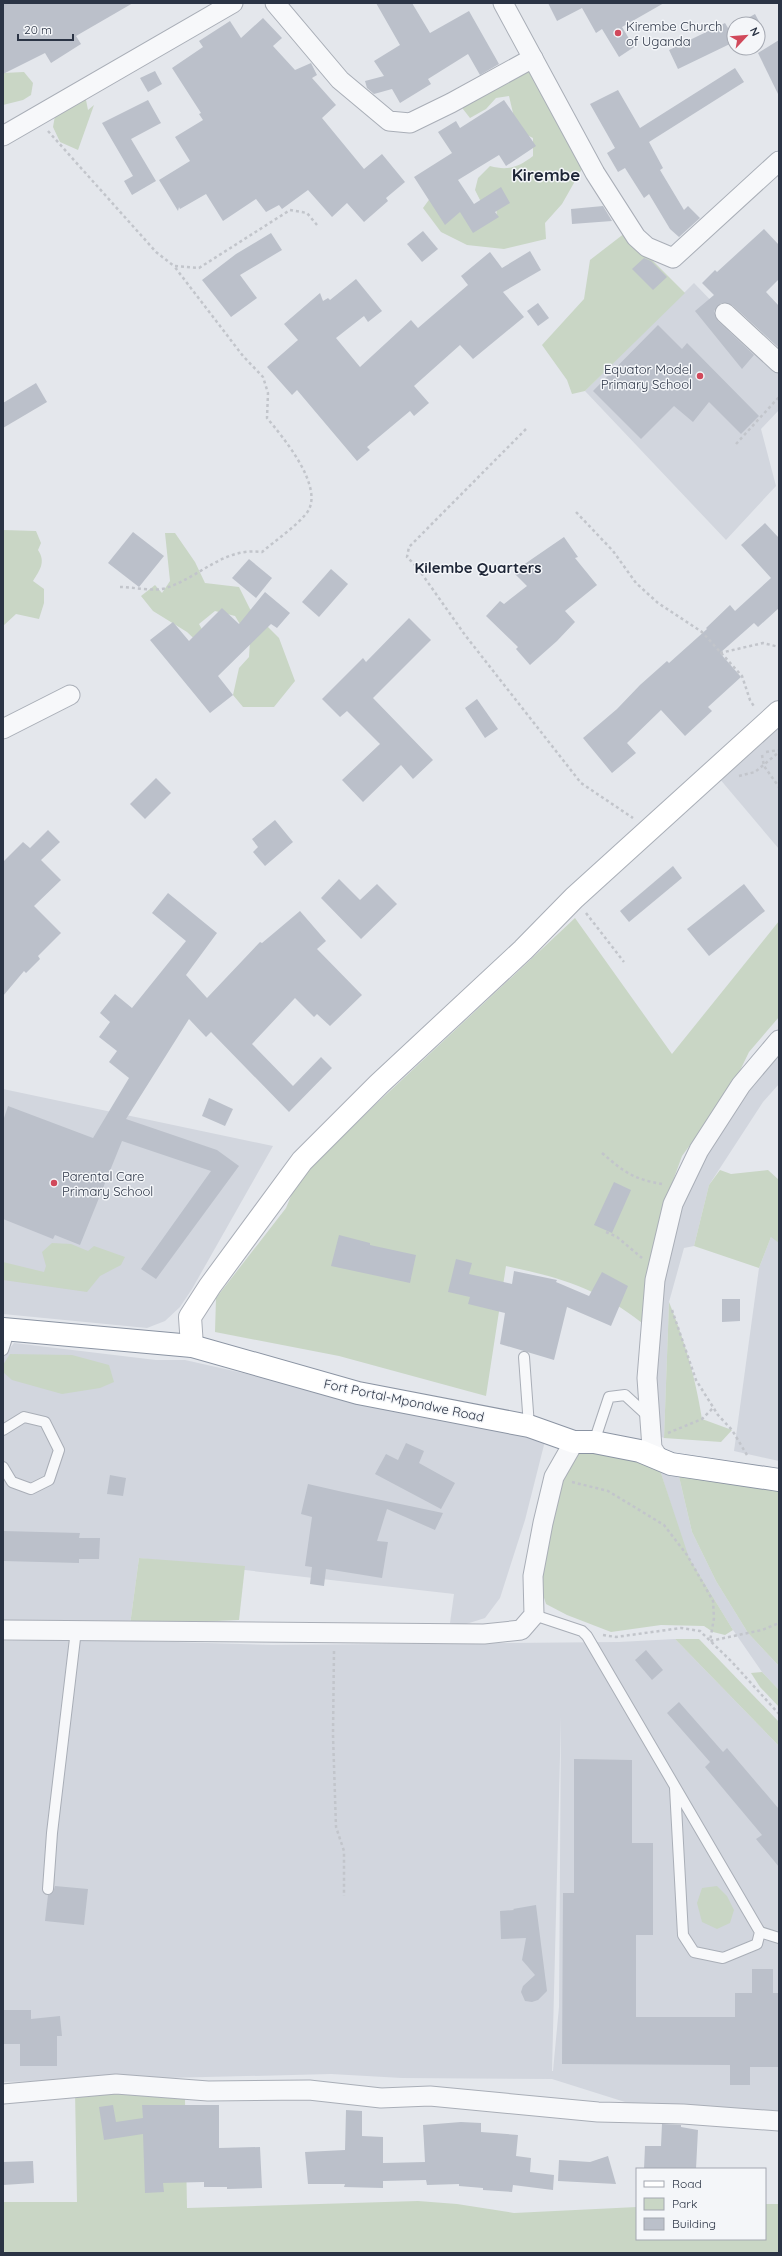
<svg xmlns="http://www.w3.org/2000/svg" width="782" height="2256" font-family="Quicksand,sans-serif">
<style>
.built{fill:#d2d6de;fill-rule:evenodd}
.green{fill:#c9d6c5}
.building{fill:#bbc0ca}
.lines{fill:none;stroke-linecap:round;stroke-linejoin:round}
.lane-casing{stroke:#a9aeb7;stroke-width:12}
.street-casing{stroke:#a9aeb7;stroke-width:21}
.secondary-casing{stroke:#a9aeb7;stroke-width:24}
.highway-casing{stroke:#8b94a3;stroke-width:24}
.path{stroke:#c2c5cb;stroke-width:2.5;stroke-dasharray:3 3;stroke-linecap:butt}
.lane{stroke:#f7f8fa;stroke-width:10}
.street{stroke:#f7f8fa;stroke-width:19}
.secondary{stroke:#fff;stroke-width:22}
.highway{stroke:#fff;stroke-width:22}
.poi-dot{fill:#d1495b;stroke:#f4f6f9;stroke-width:1.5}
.labels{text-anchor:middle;stroke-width:3;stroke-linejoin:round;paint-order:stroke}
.poi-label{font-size:13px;fill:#2b3445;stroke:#f4f6f9;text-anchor:start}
.street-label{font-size:13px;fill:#2b3445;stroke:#f4f6f9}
.quarter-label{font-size:15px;font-weight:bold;fill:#1d2536;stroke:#f4f6f9}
.district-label{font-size:17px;font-weight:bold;fill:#1d2536;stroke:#f4f6f9}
</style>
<rect width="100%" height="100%" fill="#e4e7ec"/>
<!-- built -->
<g class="built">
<polygon points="694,283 779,371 779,410 761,429 776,486 726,540 585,391"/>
<polygon points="779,726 779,849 719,778"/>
<polygon points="779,1041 779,1084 763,1102 709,1185 694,1246 684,1248 669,1302 664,1438 659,1436 653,1368 661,1281 679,1202 702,1154"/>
<polygon points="3,1089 273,1146 192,1289 180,1307 165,1321 147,1328 3,1314"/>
<polygon points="779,1216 779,1461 734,1451 759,1268"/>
<polygon points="14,1343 156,1360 185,1360 545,1441 525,1520 500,1598 485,1618 463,1625 450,1623 454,1594 139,1558 130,1625 3,1628 3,1357"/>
<polygon points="657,1461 677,1468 692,1532 716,1581 748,1633 779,1666 779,1690 762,1672 733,1630 687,1555"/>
<path d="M77,1639L272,1645L619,1642L675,1639L779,1746V2126L663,2114L552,2079L402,2078L331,2074L3,2082V1641ZM561,1717L559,2007L553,2071H552Z"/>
</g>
<!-- green -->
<g class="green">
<path d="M541,69L583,167L562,204L545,223L546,239L504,249L467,245L441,232L423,208L431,197L497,216L496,207L481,202L475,190L478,178L490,166C508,171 519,167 533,156V138L517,130L509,96L496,98L486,109L470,118L459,104L496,75Z"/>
<polygon points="24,72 33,83 31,95 23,100 3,105 3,73"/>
<polygon points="82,94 86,100 88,110 94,105 78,150 60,142 53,127 56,110"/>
<polygon points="625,233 685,293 585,391 572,394 567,380 542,345 584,299 590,260"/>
<path d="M3,530L36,531L41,543L38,550C46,562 40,570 33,581L44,589V603L39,619L16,614L3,626Z"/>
<polygon points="165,533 175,533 195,562 205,583 239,587 250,609 279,638 295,681 274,707 243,707 233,695 239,668 249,657 250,641 235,616 215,611 199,624 208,640 208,652 187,632 153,611 141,596 155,585 162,593 170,581"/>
<path d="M575,918L672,1054L779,921V1017L749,1052L731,1089L682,1156L662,1211L642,1323C599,1289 559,1277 506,1266L486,1396L339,1356L215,1332L216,1298L286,1208L297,1181L375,1105Z"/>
<polygon points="720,1170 731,1174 768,1170 779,1180 779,1243 771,1237 759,1268 694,1246 709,1185"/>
<polygon points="52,1243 71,1244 88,1251 94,1246 125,1257 121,1265 100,1276 87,1292 3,1280 3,1262 44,1272 46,1266 42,1252"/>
<path d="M669,1302C685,1343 695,1375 702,1419L732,1430L721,1442L664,1438Z"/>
<polygon points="10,1354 72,1355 109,1365 114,1382 100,1388 62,1394 12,1380 3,1372 3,1365"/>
<polygon points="573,1444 657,1461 689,1558 733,1630 725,1635 713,1632 704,1626 661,1625 611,1632 567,1615 546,1604 535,1569"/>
<polygon points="677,1468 779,1491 779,1666 748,1633 716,1581 692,1532"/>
<polygon points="139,1558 245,1566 239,1620 130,1625"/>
<polygon points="675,1639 699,1639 779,1722 779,1746"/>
<polygon points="762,1672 779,1690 779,1707 760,1687 751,1673"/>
<polygon points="717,1886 727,1896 734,1910 730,1923 717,1929 702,1922 697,1903 702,1888"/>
<polygon points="75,2091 185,2099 187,2208 418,2201 457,2204 514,2213 637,2207 637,2239 765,2239 765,2204 779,2204 779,2253 3,2253 3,2202 77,2202"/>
</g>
<!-- building -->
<g class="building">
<polygon points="3,3 133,3 76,36 81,44 51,63 45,53 3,74"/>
<polygon points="376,3 412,3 430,33 469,11 499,64 480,75 468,54 428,79 431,84 400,103 392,89 374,94 367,88 365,81 384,76 374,61 400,45"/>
<polygon points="548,3 664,3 622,27 634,47 619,57 602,29 596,33 582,8 557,21"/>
<polygon points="755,14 762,27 758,30 758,24 737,24"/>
<polygon points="263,18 282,38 273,46 295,70 311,63 317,75 312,78 336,105 322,118 364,169 382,154 405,182 386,198 388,201 364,222 347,203 332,217 308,190 282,209 279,205 266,212 256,199 223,221 206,194 180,209 179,207 178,211 159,180 190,161 175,137 203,120 199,114 201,113 172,68 203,47 199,41 230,21 241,38"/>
<polygon points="725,23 728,28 734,25 734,42 678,69 669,50"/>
<polygon points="779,40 779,96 758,53"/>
<polygon points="735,68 744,82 649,142 663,168 660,170 684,210 688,206 700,218 679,237 670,229 649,194 644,198 625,168 618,172 607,153 615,148 590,104 618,90 640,128"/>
<polygon points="155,71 162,84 148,92 140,78"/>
<polygon points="148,100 161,123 131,139 156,181 132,195 124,181 133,176 102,123"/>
<polygon points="504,100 536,146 506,166 499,155 458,180 474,204 501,187 510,203 495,212 499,217 473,233 460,212 445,225 414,177 452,153 438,132 456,121 460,128"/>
<polygon points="603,206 612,221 572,224 571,209"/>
<polygon points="764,229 779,245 779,279 766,292 779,306 779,348 732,305 721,303 714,311 718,321 754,355 742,369 695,311 714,295 702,283 715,270 717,272"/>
<polygon points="423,231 438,249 422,262 407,244"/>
<polygon points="271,233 282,250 240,275 257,298 231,317 202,280 236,254"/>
<polygon points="530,251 541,270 503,292 524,317 473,359 460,345 414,386 429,403 414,416 410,411 367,447 370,450 357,461 297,390 292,395 267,367 298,340 284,324 320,293 323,301 328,298 330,300 356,279 382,311 368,322 364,316 336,338 360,367 411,320 418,328 468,285 461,276 490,252 502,268"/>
<polygon points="644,258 651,261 667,277 653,290 632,269"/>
<polygon points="538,303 549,318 538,326 527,311"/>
<polygon points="658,325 682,349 687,343 759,416 741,434 709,402 693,422 674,406 641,439 593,391"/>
<polygon points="36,383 47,402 3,428 3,403"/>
<polygon points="765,523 779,538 779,608 758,627 754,623 720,653 741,677 708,707 712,711 685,736 661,710 627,743 636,753 612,773 583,738 617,709 640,685 667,661 669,663 707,629 706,628 730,605 735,611 771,578 741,545"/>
<polygon points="133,532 164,556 139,587 108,563"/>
<polygon points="564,537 578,557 575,558 597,585 565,611 575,622 557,641 530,665 516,649 518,647 486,616 500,601 504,604 527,586 513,572"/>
<polygon points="249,559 272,578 256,598 232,578"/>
<polygon points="331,569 348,584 319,617 302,602"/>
<polygon points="265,592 290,613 277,628 271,624 218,676 233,695 210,713 150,640 173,622 189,641 222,608 239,624"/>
<polygon points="409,618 431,640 373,698 433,760 413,779 401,765 363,802 342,780 380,744 347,711 340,717 322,699 363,658 366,662"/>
<polygon points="477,699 498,729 485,738 465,708"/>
<polygon points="156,778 171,793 145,819 130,804"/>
<polygon points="275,820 293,842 265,866 253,852 258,847 252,839"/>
<polygon points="48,830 60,842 41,860 61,880 34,906 61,933 38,956 40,959 26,973 24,971 3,996 3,862 23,842 30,848"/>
<polygon points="673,866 682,878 629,922 620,911"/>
<polygon points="339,879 360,900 377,884 397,904 361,939 321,898"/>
<polygon points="744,884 765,911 709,956 687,929"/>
<polygon points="168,893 217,933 186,975 207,998 260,942 262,943 300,911 326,941 317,949 362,995 330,1026 317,1014 314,1017 295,998 252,1044 293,1086 321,1057 332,1068 289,1112 211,1032 206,1037 189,1019 126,1119 217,1150 239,1166 156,1279 141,1269 211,1171 122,1141 80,1245 55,1235 53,1239 3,1219 3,1121 8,1106 93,1138 129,1078 109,1062 117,1051 99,1037 110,1022 100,1013 115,994 132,1008 186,941 152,913"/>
<polygon points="209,1098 233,1109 225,1126 202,1116"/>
<polygon points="614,1182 631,1190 612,1233 594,1225"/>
<polygon points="339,1235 370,1243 370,1245 416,1255 410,1283 331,1266"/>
<polygon points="456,1259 472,1263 469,1274 512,1284 514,1271 557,1280 556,1282 589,1296 602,1272 628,1286 611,1326 567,1307 554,1360 500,1344 505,1313 468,1304 470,1297 448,1292"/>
<polygon points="722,1299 740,1299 740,1321 722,1322"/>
<polygon points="406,1443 424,1451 419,1463 455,1483 441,1509 375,1474 386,1454 398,1460"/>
<polygon points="110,1475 126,1478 123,1496 107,1494"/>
<polygon points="308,1484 343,1492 443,1513 435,1530 387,1509 377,1541 388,1542 382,1578 326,1569 324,1586 310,1584 312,1567 305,1566 312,1517 301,1514"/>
<polygon points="3,1531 80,1533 79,1538 100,1538 99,1559 79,1559 79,1563 3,1561"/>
<polygon points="646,1650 663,1670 652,1680 635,1660"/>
<polygon points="679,1702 723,1752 727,1748 779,1809 779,1867 756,1839 762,1835 705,1767 710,1762 667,1713"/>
<polygon points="574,1759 632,1760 632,1843 653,1843 653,1935 636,1935 636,2017 735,2017 735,1993 752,1993 752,1969 773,1969 773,1993 779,1993 779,2067 750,2067 750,2085 730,2085 730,2065 562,2064 563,1893 574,1893"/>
<polygon points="55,1886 88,1889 84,1925 45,1921 48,1895 53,1893"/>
<polygon points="536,1905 547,1991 538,2000 532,2002 525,2001 521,1992 523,1986 535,1975 522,1960 526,1938 501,1939 500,1911 514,1910 513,1909"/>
<polygon points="3,2010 31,2010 31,2019 60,2016 62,2036 57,2036 57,2066 20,2066 20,2044 3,2044"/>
<polygon points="113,2105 116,2122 143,2118 142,2105 219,2105 219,2148 260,2147 262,2188 227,2189 227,2187 204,2187 204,2182 163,2183 164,2192 145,2193 143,2134 104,2140 99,2107"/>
<polygon points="346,2110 362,2111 362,2136 383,2137 383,2163 425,2162 423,2125 461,2122 481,2123 481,2132 518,2135 516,2156 531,2158 530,2172 554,2175 553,2190 513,2185 512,2192 483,2190 483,2188 459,2186 459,2184 427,2185 426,2180 383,2181 383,2188 344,2187 345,2184 308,2184 305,2152 345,2150"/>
<polygon points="662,2124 681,2125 681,2127 698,2130 696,2169 644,2169 645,2146 661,2146"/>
<polygon points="608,2156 616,2184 558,2181 559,2160 590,2162"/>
<polygon points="33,2161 34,2183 3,2185 3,2162"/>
</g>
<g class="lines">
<!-- lane casing -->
<g class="lane-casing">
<g id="lane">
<polyline points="3,1350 10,1329"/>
<polyline points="524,1357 529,1426"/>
<polyline points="3,1430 24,1417 45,1422 59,1450 49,1480 31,1489 12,1482 3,1467"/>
<polyline points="594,1442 609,1397 625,1395 650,1418"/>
<polyline points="534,1615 582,1631 587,1636 760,1932 757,1944 723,1958 694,1952 683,1935 675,1788"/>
<polyline points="48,1889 52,1833 76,1630"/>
<polyline points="760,1932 779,1938"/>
</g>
</g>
<!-- street casing -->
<g class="street-casing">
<g id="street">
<polyline points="275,3 340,80 389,121 410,123 451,103 533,58"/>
<polyline points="503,3 595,173 636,237 647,247 673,258 779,161"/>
<polyline points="3,136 233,3"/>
<polyline points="725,313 779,363"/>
<polyline points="3,729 70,695"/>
<polyline points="660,1460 652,1448 647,1378 655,1280 673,1204 699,1150 741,1085 779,1040"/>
<polyline points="3,1630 484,1634 521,1630 534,1615 533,1576 543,1523 554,1477 574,1442"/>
<polyline points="3,2094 116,2084 208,2091 309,2090 381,2098 430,2096 598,2112 683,2114 779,2121"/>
</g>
</g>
<!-- secondary casing -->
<g class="secondary-casing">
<polyline id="secondary" points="192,1346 190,1317 210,1286 302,1161 379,1084 523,950 574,898 779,712"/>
</g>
<!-- highway casing -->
<g class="highway-casing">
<polyline id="highway" points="3,1329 192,1346 358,1393 529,1426 574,1442 594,1442 640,1451 671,1464 779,1480"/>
</g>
<!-- path -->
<g class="path">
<polyline points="48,131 156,252 174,266 199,268 290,210 307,213 317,225"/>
<polyline points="526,429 409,547 407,557 417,567 465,635 581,783 633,818"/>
<polyline points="736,444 779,397"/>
<polyline points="576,512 613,551 636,583 658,603 702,632 742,676 750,700 755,708"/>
<path d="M120,587C132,587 156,592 166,588C200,577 224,547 262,552C276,540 294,528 306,514C327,489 282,436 267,418L268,393L263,377L243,356L174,266"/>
<polyline points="720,653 763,643 779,647"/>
<polyline points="766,752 779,750"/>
<polyline points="762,755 764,766 779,787"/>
<polyline points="739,776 755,772 779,752"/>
<polyline points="586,913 624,962"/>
<path d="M602,1153C624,1172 633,1179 662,1184"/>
<polyline points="606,1232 617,1237 642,1258"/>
<polyline points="672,1310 696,1380 718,1415 732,1430 747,1455"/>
<polyline points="668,1433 702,1419 713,1408"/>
<polyline points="572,1482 608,1491 664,1525 687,1555 713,1601 714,1618 710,1641 762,1630 779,1623"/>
<polyline points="603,1635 616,1637 681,1628 700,1631 732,1662 779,1714"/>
<polyline points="334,1651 333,1735 336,1827 344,1851 344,1896"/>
</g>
<!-- lane -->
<use href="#lane" class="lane"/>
<!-- street -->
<use href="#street" class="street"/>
<!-- secondary -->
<use href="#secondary" class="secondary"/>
<!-- highway -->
<use href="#highway" class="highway"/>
</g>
<!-- markers -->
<g class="poi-dot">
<circle cx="618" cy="33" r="4"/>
<circle cx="700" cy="376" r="4"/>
<circle cx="54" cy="1183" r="4"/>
</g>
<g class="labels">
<!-- poi labels -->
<g class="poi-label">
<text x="626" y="31">Kirembe Church<tspan x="626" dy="15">of Uganda</tspan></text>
<text x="692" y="374" text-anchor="end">Equator Model<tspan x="692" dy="15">Primary School</tspan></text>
<text x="62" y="1181">Parental Care<tspan x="62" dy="15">Primary School</tspan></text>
</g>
<!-- street labels -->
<g class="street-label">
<text transform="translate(404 1400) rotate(12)" y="5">Fort Portal-Mpondwe Road</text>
</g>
<!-- quarter labels -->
<g class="quarter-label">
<text x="478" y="573">Kilembe Quarters</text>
</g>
<!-- district labels -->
<g class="district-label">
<text x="546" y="181">Kirembe</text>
</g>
</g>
<!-- border -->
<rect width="782" height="2256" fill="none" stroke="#2b3445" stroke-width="8"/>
<!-- legend -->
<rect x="636" y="2168" width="130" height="72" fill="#f4f6f9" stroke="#a4a8b1"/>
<rect x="644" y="2181" width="20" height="6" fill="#ffffff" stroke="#a4a8b1"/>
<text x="672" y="2188" font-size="12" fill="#2b3445">Road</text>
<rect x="644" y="2198" width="20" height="12" fill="#c9d6c5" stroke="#a4a8b1"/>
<text x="672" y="2208" font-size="12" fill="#2b3445">Park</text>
<rect x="644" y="2218" width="20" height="12" fill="#bbc0ca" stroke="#a4a8b1"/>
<text x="672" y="2228" font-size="12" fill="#2b3445">Building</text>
<!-- north arrow -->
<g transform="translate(746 36) rotate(64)"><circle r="19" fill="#f4f6f9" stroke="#a4a8b1"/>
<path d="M0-3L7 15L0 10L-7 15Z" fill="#d1495b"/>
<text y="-6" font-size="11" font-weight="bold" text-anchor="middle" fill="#2b3445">N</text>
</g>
<!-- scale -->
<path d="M18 34v6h55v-6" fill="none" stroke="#2b3445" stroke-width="2"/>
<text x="24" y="34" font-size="12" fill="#2b3445" stroke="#f4f6f9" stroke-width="3" paint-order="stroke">20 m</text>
</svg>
